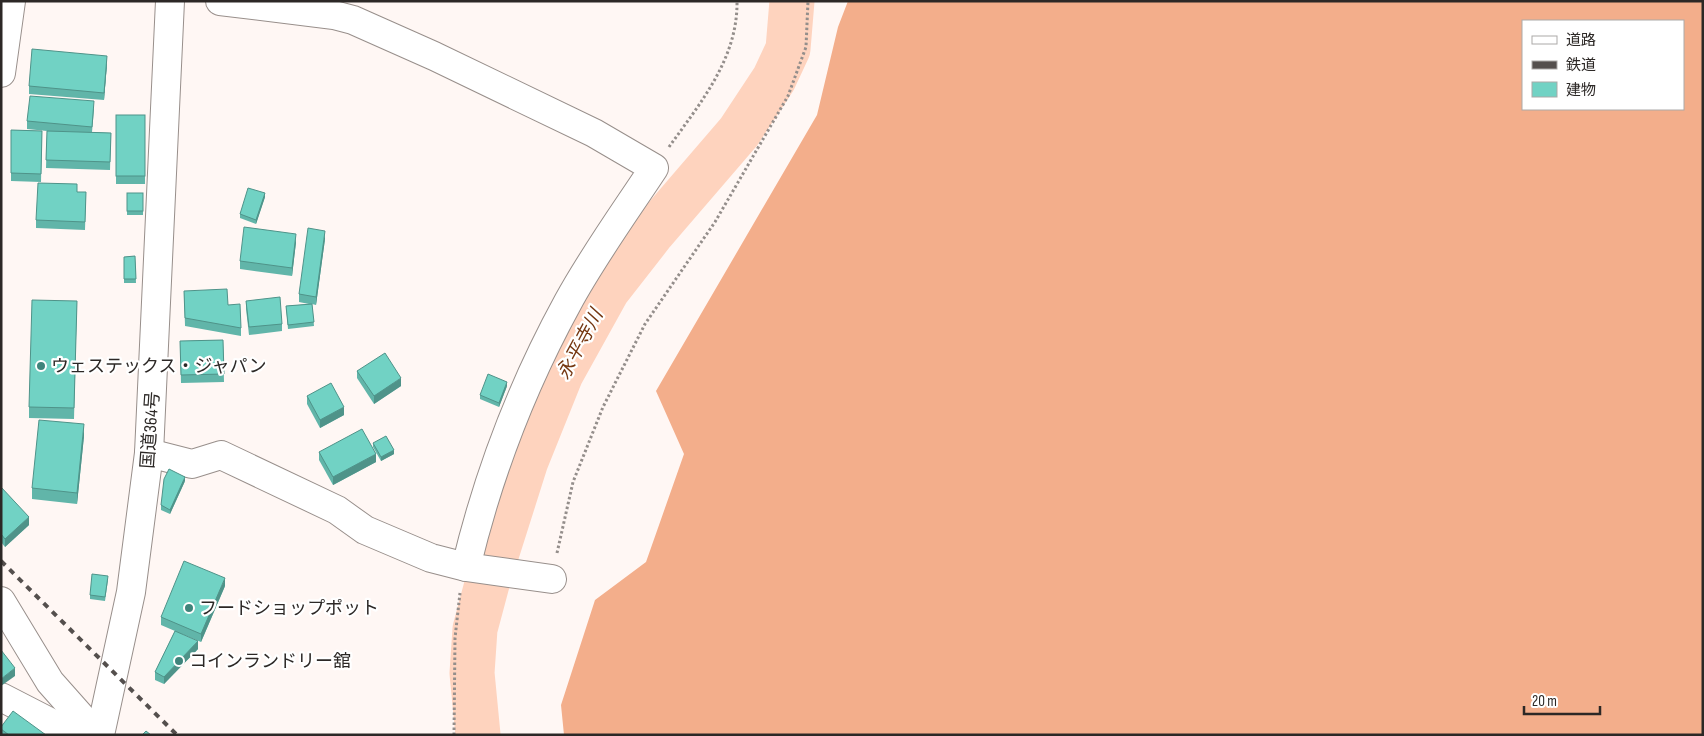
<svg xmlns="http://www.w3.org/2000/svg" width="1704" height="736" font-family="'Sofia Sans Condensed','Noto Sans JP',sans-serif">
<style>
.forest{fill:#f3ae8b;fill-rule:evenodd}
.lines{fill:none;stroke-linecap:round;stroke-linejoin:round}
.river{stroke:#fed3be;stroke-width:45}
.minor-casing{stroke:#988f8b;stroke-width:30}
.trunk-casing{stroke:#988f8b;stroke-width:30}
.path{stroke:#948e8b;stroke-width:3;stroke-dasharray:2.5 2.5;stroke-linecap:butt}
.minor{stroke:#fff;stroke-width:28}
.trunk{stroke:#fff;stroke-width:28}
.rail{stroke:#544f4d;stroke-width:4;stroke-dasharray:6 6;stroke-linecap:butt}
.wall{fill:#61b5a9}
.shaded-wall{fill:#4f9389}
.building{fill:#71d2c4;stroke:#4f9389}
.poi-dot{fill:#3f847b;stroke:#fff;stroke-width:2}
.labels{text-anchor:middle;stroke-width:4.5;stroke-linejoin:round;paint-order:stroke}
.poi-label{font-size:18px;fill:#2c2826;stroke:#fff;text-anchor:start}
.street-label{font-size:18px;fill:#2c2826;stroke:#fff}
.water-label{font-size:19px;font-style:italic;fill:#753711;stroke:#fff}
</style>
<rect width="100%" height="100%" fill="#fff7f4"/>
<!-- forest -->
<path class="forest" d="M848,1H1703V735H564L561,705L595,600L646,562L684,454L656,391L817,115L838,27ZM1523,21H1683V109H1523Z"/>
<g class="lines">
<!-- river -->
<polyline class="river" points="478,735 472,673 475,629 487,584 526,461 561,374 607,291 653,232 739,132 774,79 788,49 792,1"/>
<!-- minor casing -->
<g class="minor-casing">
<g id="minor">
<path d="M220,1L334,15L353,20L434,56L594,133L654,168C625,212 593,256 568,302C522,386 488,475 466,567"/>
<polyline points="1,73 11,1"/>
<polyline points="149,453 192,464 221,455 337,510 365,530 431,558 466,567 552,579"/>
<polyline points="1,601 50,682 97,735"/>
<polyline points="1,697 69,732 87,735"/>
</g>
</g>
<!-- trunk casing -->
<g class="trunk-casing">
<polyline id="trunk" points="100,735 131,592 149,453 170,1"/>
</g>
<!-- path -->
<g class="path">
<path d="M669,147C701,102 738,58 737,1"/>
<polyline points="557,553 573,482 603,407 645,324 715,222 788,96 806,47 808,1"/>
<polyline points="454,735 455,638 460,593"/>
</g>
<!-- minor -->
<use href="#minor" class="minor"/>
<!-- trunk -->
<use href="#trunk" class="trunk"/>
<!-- rail -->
<polyline class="rail" points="1,561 177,735"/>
</g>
<!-- wall -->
<g class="wall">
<polygon points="107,64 104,100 29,94 29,86"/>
<polygon points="94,109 92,132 111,133 110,170 46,168 47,131 27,129 27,121"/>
<rect x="116" y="115" width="29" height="69"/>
<polygon points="11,130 42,131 41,182 11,181"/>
<polygon points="86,192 85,230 36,228 36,220"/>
<rect x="127" y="193" width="16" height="22"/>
<polygon points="265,197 256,224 240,218 240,214"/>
<polygon points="325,239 316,305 312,304 314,326 288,329 286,306 309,304 299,302 299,294"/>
<polygon points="296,242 292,276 240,269 240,261"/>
<polygon points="135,256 136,283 124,283 124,257"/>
<polygon points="184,291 241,328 241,336 185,326"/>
<polygon points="77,301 74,419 29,418 29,407"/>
<polygon points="246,301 282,324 282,331 249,335 246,309"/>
<polygon points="223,340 224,382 181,383 180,341"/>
<polygon points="357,371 401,386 374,404 357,378"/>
<polygon points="507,386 499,407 480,399 480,395"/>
<polygon points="307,396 344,415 320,428 307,404"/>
<polygon points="84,436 77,504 32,499 32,488"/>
<polygon points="373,443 394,454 381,461 373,447"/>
<polygon points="319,452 376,462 333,485 319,460"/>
<polygon points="185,481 170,514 161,510 161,505"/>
<polygon points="1,487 29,525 5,547 1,542"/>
<polygon points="108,580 105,601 90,599 90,595"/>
<polygon points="225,586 201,642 182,634 198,649 164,684 155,680 155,672 175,631 161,625 161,617"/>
<polygon points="1,727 46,735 1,735"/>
</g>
<!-- shaded-wall -->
<g class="shaded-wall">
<polygon points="107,56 107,64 104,100 104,93"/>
<polygon points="265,193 265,197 256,224 256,220"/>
<polygon points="325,231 325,239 316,305 316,297"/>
<polygon points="296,234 296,242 292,276 292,268"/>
<polygon points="401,378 401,386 374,404 374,396"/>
<polygon points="507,382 507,386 499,407 499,403"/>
<polygon points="344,407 344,415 320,428 320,420"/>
<polygon points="84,424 84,436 77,504 77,493"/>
<polygon points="394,450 394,454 381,461 381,457"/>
<polygon points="376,454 376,462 333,485 333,477"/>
<polygon points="185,477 185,481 170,514 170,510"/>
<polygon points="29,517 29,525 5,547 5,539"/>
<polygon points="225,578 225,586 201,642 201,634"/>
<polygon points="198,641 198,649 164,684 164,677"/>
<polygon points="15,668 15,676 1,686 1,679"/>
</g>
<!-- building -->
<g class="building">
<polygon points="32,49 107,56 104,93 29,86"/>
<polygon points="30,96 94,101 92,127 27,121"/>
<rect x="116" y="115" width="29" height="61"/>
<polygon points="11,130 42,131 41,174 11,173"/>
<polygon points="47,131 111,133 110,162 46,160"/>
<polygon points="38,183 77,184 77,192 86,192 85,222 36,220"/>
<polygon points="248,188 265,193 256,220 240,214"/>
<rect x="127" y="193" width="16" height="18"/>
<polygon points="244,227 296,234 292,268 240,261"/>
<polygon points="308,228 325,231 316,297 299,294"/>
<polygon points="135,256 136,279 124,279 124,257"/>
<polygon points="227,289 228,305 240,304 241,328 185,318 184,291"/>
<polygon points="280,297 282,324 249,327 246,301"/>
<polygon points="32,300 77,301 74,408 29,407"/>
<polygon points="312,304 314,322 288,325 286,306"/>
<polygon points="223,340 224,374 181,375 180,341"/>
<polygon points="385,353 401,378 374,396 357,371"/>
<polygon points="488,374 507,382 499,403 480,395"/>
<polygon points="331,383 344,407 320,420 307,396"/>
<polygon points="39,420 84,424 77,493 32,488"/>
<polygon points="362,429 376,454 333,477 319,452"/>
<polygon points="386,436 394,450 381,457 373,443"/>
<polygon points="169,469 185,477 170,510 161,505 164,479"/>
<polygon points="1,487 29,517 5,539 1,534"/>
<polygon points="184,561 225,578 201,634 161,617"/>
<polygon points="92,574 108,576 105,597 90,595"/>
<polygon points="175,631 198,641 164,677 155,672"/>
<polygon points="1,650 15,668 1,679"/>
<polygon points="13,711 46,735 9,735 1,729 1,727"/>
<polygon points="146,731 151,735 142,735"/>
</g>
<!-- markers -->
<g class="poi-dot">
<circle cx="41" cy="366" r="5"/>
<circle cx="189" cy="608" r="5"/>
<circle cx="179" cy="661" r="5"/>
</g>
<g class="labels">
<!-- poi labels -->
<g class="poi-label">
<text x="51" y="372">ウェステックス・ジャパン</text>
<text x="199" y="614">フードショップポット</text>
<text x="189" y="667">コインランドリー舘</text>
</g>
<!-- street labels -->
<g class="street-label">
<text transform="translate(150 430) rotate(-86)" y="6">国道364号</text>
</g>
<!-- water labels -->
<g class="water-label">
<text transform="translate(579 344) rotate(-62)" y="7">永平寺川</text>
</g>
</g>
<!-- border -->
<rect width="1704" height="736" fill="none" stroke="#2c2826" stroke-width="5"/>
<!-- legend -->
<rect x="1522" y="20" width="162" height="90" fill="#ffffff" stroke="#aba9a8"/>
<rect x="1532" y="36" width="25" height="8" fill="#ffffff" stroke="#aba9a8"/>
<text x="1566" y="45" font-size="15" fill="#2c2826">道路</text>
<rect x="1532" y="61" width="25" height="8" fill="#544f4d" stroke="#aba9a8"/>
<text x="1566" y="70" font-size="15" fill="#2c2826">鉄道</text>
<rect x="1532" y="82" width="25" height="15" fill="#71d2c4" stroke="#aba9a8"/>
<text x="1566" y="95" font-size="15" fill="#2c2826">建物</text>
<!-- scale -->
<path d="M1524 706v8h76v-8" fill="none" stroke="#2c2826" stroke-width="2.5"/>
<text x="1532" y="706" font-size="15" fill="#2c2826" stroke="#ffffff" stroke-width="4" paint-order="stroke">20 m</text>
</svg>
